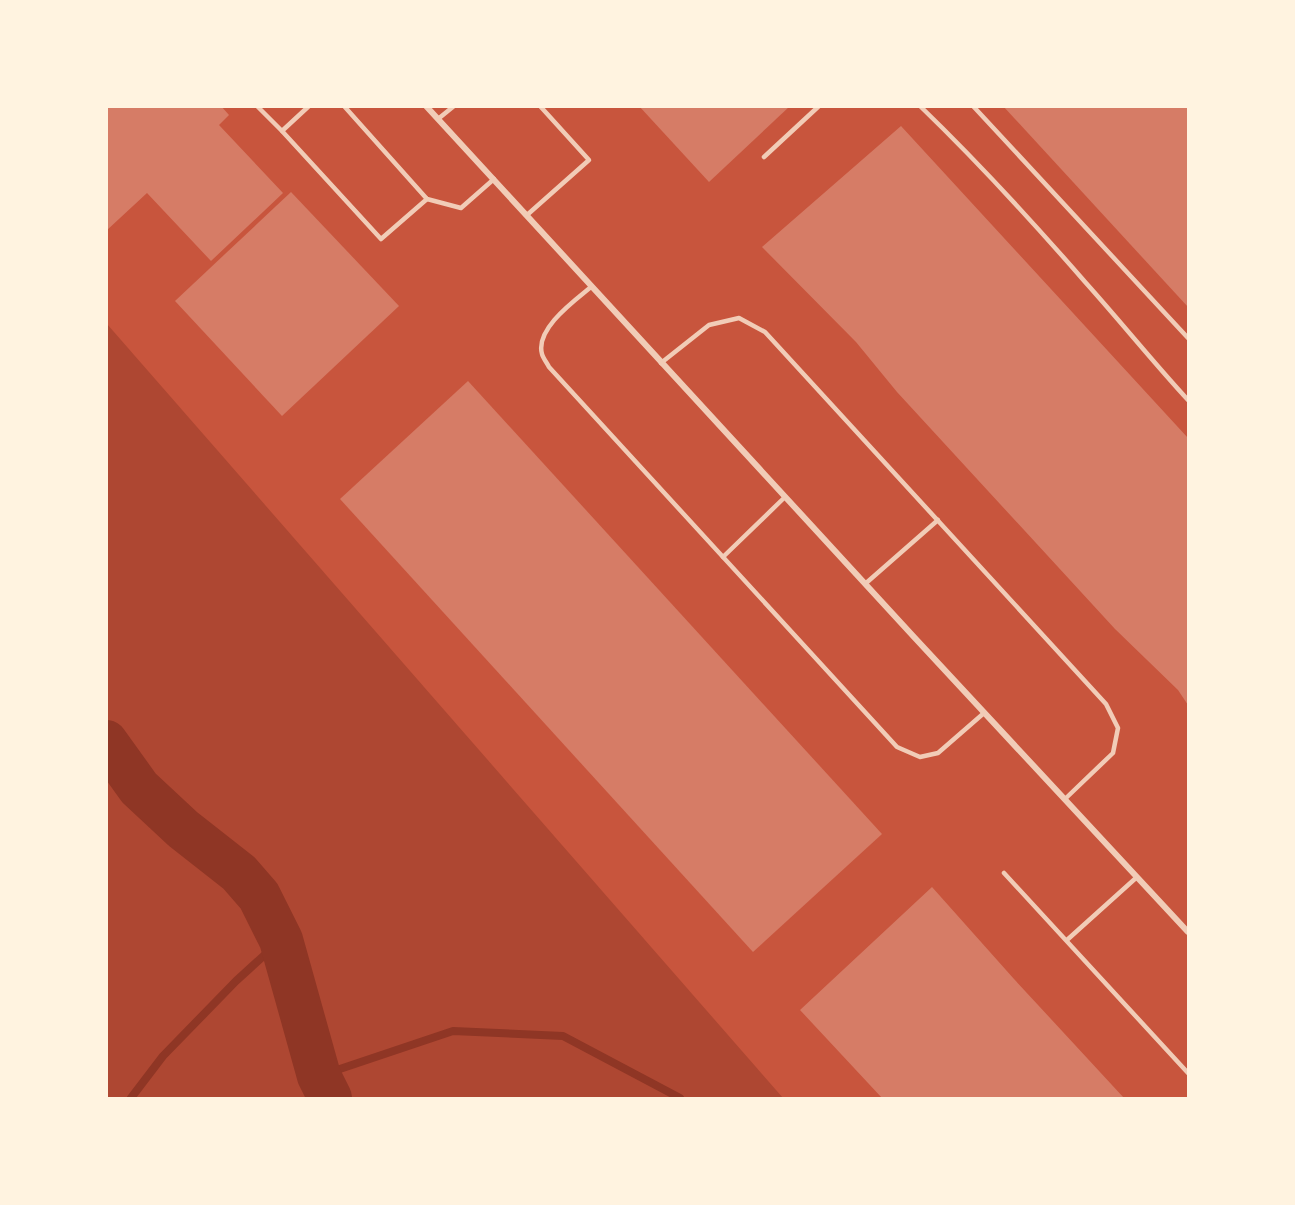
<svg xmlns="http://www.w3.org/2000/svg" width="1295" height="1205" font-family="'Nunito Sans',sans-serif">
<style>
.green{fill:#ae4732}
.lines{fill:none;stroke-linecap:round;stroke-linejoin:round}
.stream{stroke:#8f3625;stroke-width:8}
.river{stroke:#8f3625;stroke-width:44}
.building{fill:#d67c66}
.service{stroke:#f1ccb7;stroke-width:4.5}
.minor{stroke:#f1ccb7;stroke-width:6}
</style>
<rect width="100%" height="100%" fill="#c8553d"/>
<!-- green -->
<polygon class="green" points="107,324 783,1098 107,1098"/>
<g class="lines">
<!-- stream -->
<g class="stream">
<polyline points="319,1076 453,1031 563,1036 680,1098"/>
<polyline points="131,1098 163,1056 236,981 281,940"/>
</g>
<!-- river -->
<polyline class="river" points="106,742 139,788 183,829 239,873 259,896 281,940 319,1076 330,1098"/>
</g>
<!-- building -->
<g class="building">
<polygon points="106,106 221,106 229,115 219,125 283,193 211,261 147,193 106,231"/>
<polygon points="639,106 790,106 709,182"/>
<polygon points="1003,106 1188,106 1188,307"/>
<polygon points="901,126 1188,438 1188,705 1178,690 1115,629 897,392 856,342 762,247"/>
<polygon points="291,192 399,306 282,416 175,301"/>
<polygon points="468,381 882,834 753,952 340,499"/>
<polygon points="932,887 1014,979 1124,1098 882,1098 800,1010"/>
</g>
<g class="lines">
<!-- service -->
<g class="service">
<polyline points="257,106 282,131"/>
<polyline points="309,106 282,131 381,239 427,199"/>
<polyline points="344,106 427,199 461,208 494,179"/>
<path d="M920,106C978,162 1033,222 1086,283C1121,322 1153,362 1188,400"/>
<polyline points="973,106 1188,338"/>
<polyline points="438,119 454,106"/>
<polyline points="764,157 819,106"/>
<polyline points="527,215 589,160 540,106"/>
<path d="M591,287C574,301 535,329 542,354C543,358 547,363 549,367L897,747L920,757L938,753L984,713"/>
<polyline points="661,363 709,325 739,318 765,332 1106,704 1118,728 1113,753 1065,799"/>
<polyline points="723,557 785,497"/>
<polyline points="865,584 938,520"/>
<polyline points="1004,873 1188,1073"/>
<polyline points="1067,940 1137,877"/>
</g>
<!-- minor -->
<polyline class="minor" points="426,106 914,637 1188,932"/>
</g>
<!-- border -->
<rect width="1295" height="1205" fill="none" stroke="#fff3e0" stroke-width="216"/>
</svg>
